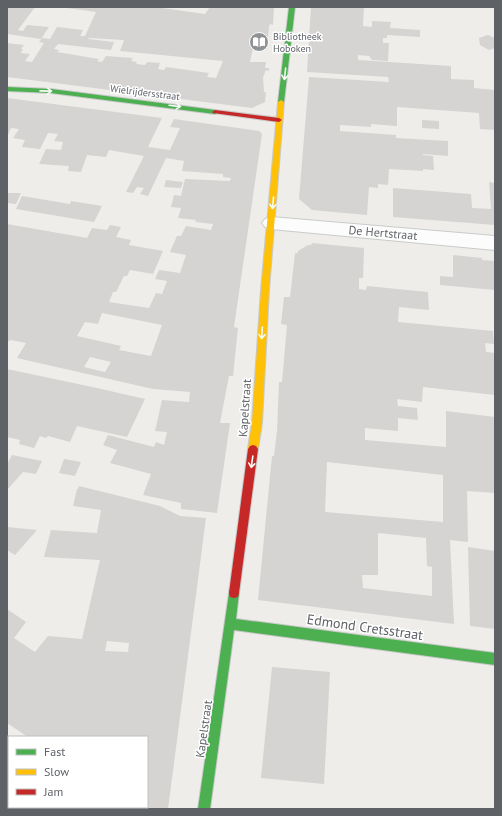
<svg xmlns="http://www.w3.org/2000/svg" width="502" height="816" font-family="'PT Sans',sans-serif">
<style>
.building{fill:#d5d4d2;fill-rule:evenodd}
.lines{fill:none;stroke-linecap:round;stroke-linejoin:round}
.street-casing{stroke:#cacbcb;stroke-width:2}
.fast-casing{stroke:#c9c9ca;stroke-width:2}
.slow-casing{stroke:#c9c9ca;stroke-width:2}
.jam-casing{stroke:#c9c9ca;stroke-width:2}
.street{fill:#fcfcfc;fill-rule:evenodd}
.fast{fill:#4caf50;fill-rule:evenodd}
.slow{fill:#ffc107;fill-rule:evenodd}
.jam{fill:#c62828;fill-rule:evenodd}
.oneway{stroke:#f6fbf6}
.labels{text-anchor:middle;stroke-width:3;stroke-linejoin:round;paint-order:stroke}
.far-poi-label{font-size:10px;fill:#5e6267;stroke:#fff;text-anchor:start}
.far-street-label{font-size:10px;fill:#5e6267;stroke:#fff}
.street-label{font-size:12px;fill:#5e6267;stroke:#fff}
.near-street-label{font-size:14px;fill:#5e6267;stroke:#fff}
</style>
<rect width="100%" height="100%" fill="#eeede9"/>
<!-- building -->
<g class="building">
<polygon points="7,7 35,7 18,30 23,31 27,25 49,27 41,39 7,34"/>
<path d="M68,7H155L205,14L210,7H274L273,25L270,24L269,27L267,49L253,48L250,62H266L265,68H269V71L266,70L263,77L264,92H266L265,102L252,108L7,77V43L24,45L21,49H23L21,53L30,54L25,61L32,62L44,43L39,42L42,38L50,39L57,27L83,30L80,36H85L96,12L67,8ZM89,38L124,40L120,51L223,61L216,78L207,77L209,73L166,67L164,70L158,69L160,63L147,62L145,65L136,64L137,62L131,61L133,58L106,56L102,62L97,61L99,59L57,52L59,50L54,49L58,44L111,50L114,42L88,39Z"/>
<polygon points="311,7 364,7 363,26 372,27 372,21 391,22 390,28 420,30 420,37 387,35 387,38 383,38 383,43 389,43 388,61 372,60 369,56 358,55 358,60 451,66 451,79 474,80 474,88 495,90 495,130 480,129 479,113 397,107 397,126 371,124 371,127 340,125 340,131 396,135 396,138 448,141 448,156 423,154 423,155 433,156 434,170 423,169 423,171 389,169 388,185 378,184 378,188 369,187 367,215 312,210 299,199 309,77 389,82 388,77 307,72"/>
<polygon points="488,35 495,38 495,48 489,50 480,45 479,38"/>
<path d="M7,98L162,118L148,147L170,150L180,128L170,127L174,119L259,131L262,134L234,327L238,328L233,376H229L220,423H230L217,513L181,509V503L143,495L151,474L110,463L117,450L103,445L108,435L154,447L156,442L164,445L167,432L155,431L162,400L189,402L190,392L153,389L17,358L26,343L11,340L7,342V224L87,238L92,228L107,230L110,225L121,227L116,237L131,240L129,245L163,251L153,274L130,270L127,276H124L116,292H113L109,302L149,308L156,293L162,294L167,281L155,279L159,270L180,273L186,255L170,252L177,236H181L186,226L211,230L213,224L195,222L196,220L178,218L181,208L171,207L174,195L181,196L185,179L230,181L231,178L223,177V174L182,171L184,161L166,158L148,196L140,194L144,188L137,187L133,193L126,192L144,156L109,150L106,157L87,155L81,172L68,171L69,166L39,164L46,149L61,150L63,142L54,141L58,134L48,133L40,149L22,147L25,140L13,138L19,129L11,128L7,137ZM102,313L162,325L151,356L119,350L121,346L77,336L85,322L98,324ZM90,357L111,362L105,372L84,367Z"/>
<polygon points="422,120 439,121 439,129 422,128"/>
<polygon points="166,180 183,182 181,188 164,187"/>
<polygon points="489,182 495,183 495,225 393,217 393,188 471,194 472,208 491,209"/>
<polygon points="7,193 21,193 16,204 7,203"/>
<polygon points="22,196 70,204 71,201 102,206 94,222 16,209"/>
<path d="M312,243L364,248L363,278H359V289L366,290L367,286L428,292L429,310L399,307L398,322L493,331L494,344L485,343L486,352L495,353V395L423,387L422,402L397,399L398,406L417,408L418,420L398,418V431L365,428V440L446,447V411L495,417V493L467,491L468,542L450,540L454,624L258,600L272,456H274L277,431L279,382H282L287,325L281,324L284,297H290L295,253H298V251L308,245H311ZM327,462L443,475V522L325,512ZM378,533L426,538L427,566L432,567V596L363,588L362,575H378Z"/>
<polygon points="453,255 482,258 482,260 495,261 495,290 440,285 440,276 453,277"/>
<polygon points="7,369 97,388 145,399 127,437 77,426 70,442 48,436 46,438 40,436 34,448 19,444 20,440 7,437"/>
<polygon points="12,455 42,461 36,474 23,472 7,490 7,464"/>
<polygon points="64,459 81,462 75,476 59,473"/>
<path d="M79,486L160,506L180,516L206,518L168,809H132L129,807H147V737H28L7,723V609L26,622L14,638L35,652L48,636L82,639L100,560L44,557L51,530L97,533L101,510L73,506L77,489H78ZM107,641L129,643L128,652L105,651Z"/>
<polygon points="7,527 37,530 15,555 7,550"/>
<polygon points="468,547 495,551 495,629 470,626"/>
<polygon points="272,667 330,672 324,784 261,778"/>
</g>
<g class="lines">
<!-- street casing -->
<g class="street-casing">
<polygon id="street" points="271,217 495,236 495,250 271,229 265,227 262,223 265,219"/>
</g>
<!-- fast casing -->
<g class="fast-casing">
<g id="fast">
<polygon points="289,7 295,7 284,102 281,104 278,102"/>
<polygon points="7,87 51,89 215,110 218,112 215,114 51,93 7,91"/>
<polygon points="234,588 238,589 239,593 236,619 495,653 495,665 234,630 210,809 198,809 229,593 230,589"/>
<polygon points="7,800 9,801 9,807 17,807 18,809 7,809"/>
</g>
</g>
<!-- slow casing -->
<g class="slow-casing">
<polygon id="slow" points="281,100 284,102 269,290 262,423 258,449 256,452 253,453 250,452 248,449 252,423 261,290 278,102"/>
</g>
<!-- jam casing -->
<g class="jam-casing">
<g id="jam">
<polygon points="215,110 279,118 282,120 279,122 213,113 212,112"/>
<polygon points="253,445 256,446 258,449 239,593 238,597 234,598 230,597 229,593 248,449 250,446"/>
</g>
</g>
<!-- street -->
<use href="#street" class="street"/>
<!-- fast -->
<use href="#fast" class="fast"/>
<!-- slow -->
<use href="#slow" class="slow"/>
<!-- jam -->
<use href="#jam" class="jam"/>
</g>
<!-- one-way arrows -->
<defs><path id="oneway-shaft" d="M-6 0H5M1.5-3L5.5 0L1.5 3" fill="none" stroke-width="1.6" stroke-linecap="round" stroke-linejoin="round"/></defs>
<g class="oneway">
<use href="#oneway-shaft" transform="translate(285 74) rotate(96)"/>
<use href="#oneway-shaft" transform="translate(46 91) rotate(1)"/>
<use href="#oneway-shaft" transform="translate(175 106) rotate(7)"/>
<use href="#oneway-shaft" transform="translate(273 203) rotate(95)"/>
<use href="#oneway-shaft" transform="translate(262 333) rotate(93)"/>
<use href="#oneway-shaft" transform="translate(252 462) rotate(98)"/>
</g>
<!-- icons -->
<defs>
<g id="library-disc" transform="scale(1)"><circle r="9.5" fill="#909394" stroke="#fff"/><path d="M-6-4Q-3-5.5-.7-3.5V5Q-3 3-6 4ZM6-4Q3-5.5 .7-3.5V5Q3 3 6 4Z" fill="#fff"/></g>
</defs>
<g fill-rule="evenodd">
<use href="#library-disc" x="259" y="42"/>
</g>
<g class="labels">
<!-- far-poi labels -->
<g class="far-poi-label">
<text x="273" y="40">Bibliotheek<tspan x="273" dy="12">Hoboken</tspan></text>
</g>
<!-- far-street labels -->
<g class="far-street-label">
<text transform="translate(145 92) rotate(7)" y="4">Wielrijdersstraat</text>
</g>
<!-- street labels -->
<g class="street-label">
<text transform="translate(383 233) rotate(5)" y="4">De Hertstraat</text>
<text transform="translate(245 408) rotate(-86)" y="4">Kapelstraat</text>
<text transform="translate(204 729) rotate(-82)" y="4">Kapelstraat</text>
</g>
<!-- near-street labels -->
<g class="near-street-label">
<text transform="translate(365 627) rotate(8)" y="5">Edmond Cretsstraat</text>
</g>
</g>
<!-- border -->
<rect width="502" height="816" fill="none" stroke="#5e6267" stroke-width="16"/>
<!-- legend -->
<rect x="8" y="736" width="140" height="72" fill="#ffffff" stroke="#bfc0c2"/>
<rect x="16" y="749" width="20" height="6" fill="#4caf50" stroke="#bfc0c2"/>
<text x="44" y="756" font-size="12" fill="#5e6267">Fast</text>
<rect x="16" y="769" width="20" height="6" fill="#ffc107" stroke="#bfc0c2"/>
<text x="44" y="776" font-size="12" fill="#5e6267">Slow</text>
<rect x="16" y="789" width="20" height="6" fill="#c62828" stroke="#bfc0c2"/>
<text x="44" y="796" font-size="12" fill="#5e6267">Jam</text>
</svg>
